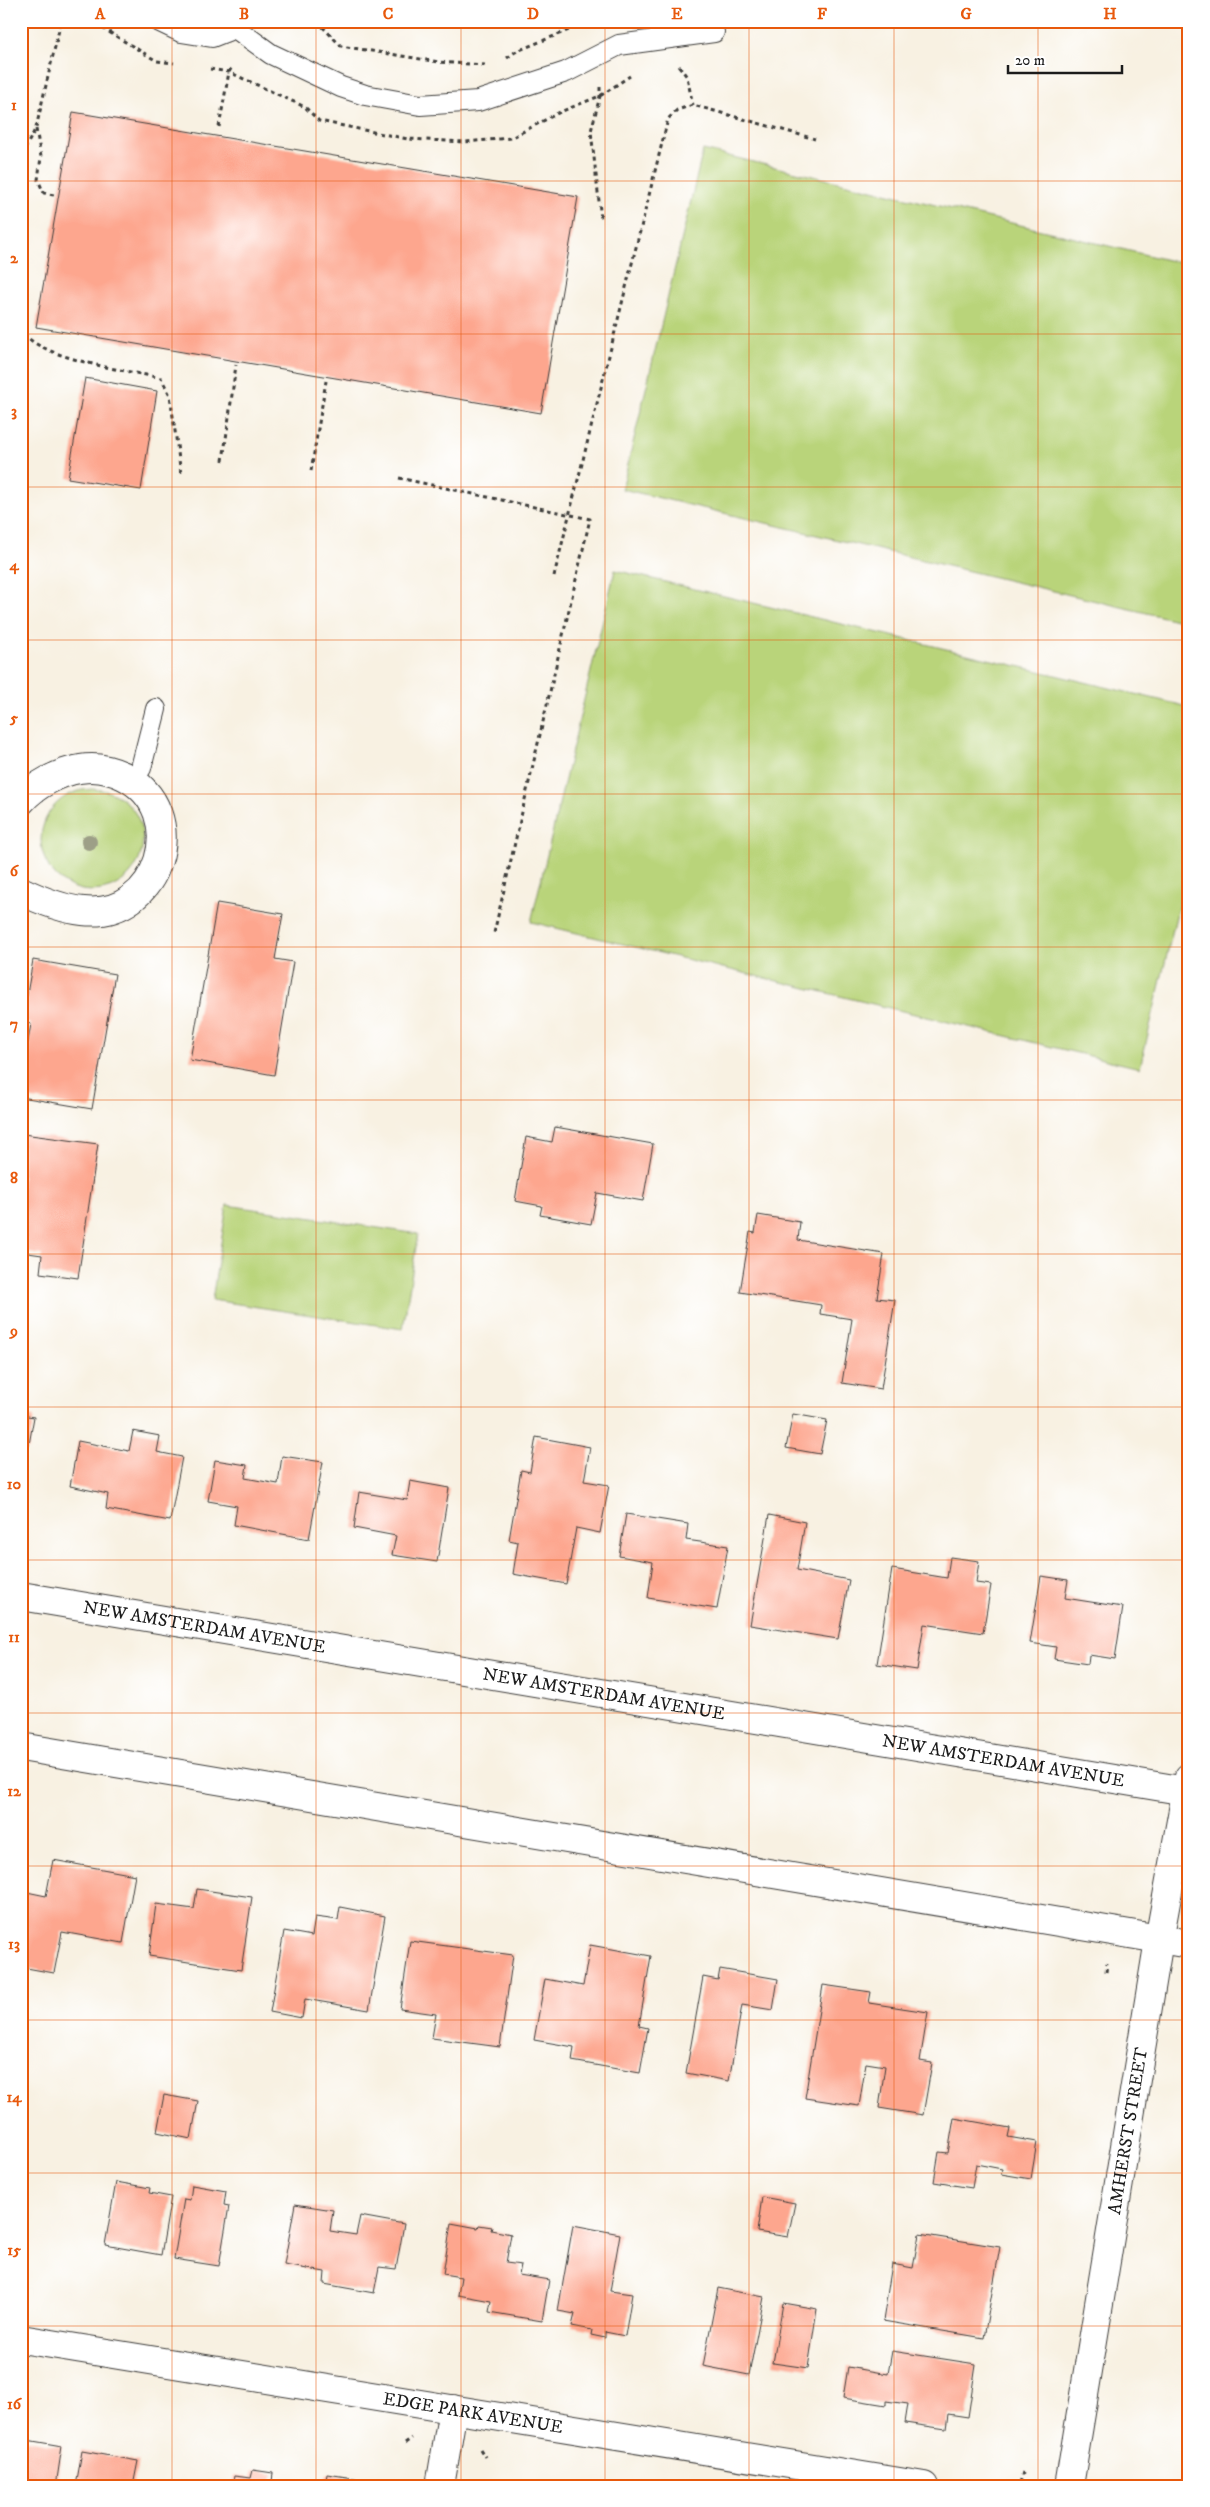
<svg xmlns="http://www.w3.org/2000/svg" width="1210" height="2507" font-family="'IM FELL DW Pica',serif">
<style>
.green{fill:#b9d47a;stroke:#6a784b}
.building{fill:#fda68e}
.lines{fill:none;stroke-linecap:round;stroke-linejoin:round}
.service-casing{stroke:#3d3c3a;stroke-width:22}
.minor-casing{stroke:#3d3c3a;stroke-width:30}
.tertiary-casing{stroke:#3d3c3a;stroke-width:30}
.path{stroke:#3d3c3a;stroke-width:3;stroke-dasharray:4 4;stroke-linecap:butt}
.service{stroke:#fff;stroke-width:20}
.minor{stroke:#fff;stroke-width:28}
.tertiary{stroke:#fff;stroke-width:28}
.tree{fill:#9d9f87}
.grid{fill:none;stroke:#e8590c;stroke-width:1;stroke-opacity:0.55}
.labels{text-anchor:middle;stroke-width:4;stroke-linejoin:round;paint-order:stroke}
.street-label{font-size:18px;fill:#1c1c1c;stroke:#fff}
.neatline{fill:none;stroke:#e8590c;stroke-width:2}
.grid-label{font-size:16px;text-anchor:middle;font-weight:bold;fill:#e8590c}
</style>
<rect width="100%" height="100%" fill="#fff"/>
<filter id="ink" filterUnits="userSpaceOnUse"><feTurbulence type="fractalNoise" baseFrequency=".02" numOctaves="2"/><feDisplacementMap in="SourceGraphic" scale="10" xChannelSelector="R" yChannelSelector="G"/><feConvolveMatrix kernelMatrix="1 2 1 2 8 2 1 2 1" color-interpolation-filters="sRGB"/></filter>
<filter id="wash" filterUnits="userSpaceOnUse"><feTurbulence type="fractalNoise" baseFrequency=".0096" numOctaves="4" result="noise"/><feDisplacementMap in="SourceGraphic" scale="20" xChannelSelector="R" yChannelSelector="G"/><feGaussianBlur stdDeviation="1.12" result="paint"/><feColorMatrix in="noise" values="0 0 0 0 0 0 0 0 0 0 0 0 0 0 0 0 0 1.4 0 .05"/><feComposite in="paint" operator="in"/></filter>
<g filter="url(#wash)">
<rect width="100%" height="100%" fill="#f8f1e2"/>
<!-- green -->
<g class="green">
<polygon points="703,150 1189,265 1189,623 622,489"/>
<polygon points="615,570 1189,707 1189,862 1140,1068 531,922"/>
<circle cx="92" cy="840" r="51"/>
<polygon points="227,1205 418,1234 403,1329 212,1300"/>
</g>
<g id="blocks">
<!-- building -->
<g class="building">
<polygon points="73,112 578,197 541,413 36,327"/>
<polygon points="85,378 157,391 141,490 68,478"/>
<polygon points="217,903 283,914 275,959 293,962 274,1075 190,1060"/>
<polygon points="33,960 115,974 92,1109 21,1097 21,1080 31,1024 22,1022"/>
<polygon points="555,1127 653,1144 643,1201 597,1193 591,1224 540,1215 542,1206 515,1201 526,1137 552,1142"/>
<polygon points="23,1134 98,1144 78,1278 40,1273 42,1255 21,1252"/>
<polygon points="758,1215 800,1222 798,1240 884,1254 877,1298 895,1300 881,1389 842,1383 852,1319 820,1314 821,1305 740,1292 750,1232 755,1233"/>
<polygon points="793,1414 827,1420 820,1454 786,1448"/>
<polygon points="21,1415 34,1417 28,1450 21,1449"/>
<polygon points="133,1431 160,1436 157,1452 182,1457 170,1521 106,1509 108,1494 70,1486 78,1441 129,1451"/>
<polygon points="536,1437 590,1447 584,1481 609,1485 600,1533 576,1528 566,1584 513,1574 518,1542 509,1540 521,1470 530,1472"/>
<polygon points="282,1456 323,1462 309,1539 234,1525 237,1506 208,1501 215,1460 247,1465 245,1478 278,1484"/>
<polygon points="410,1481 449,1488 437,1562 392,1555 396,1536 354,1528 359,1492 407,1500"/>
<polygon points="626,1514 688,1524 686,1540 728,1546 717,1609 648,1598 653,1562 619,1556"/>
<polygon points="769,1515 805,1522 797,1570 849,1580 838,1639 750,1625"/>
<polygon points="950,1557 979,1561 976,1583 991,1585 983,1633 924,1624 917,1670 877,1664 892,1569 947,1578"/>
<polygon points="1041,1576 1068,1580 1065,1598 1123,1607 1115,1659 1089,1655 1088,1664 1054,1659 1056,1647 1030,1643"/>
<polygon points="53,1860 135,1875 123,1943 62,1932 54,1973 21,1967 22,1891 46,1896"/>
<polygon points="197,1889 252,1897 241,1970 149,1956 156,1904 194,1909"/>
<polygon points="340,1907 385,1916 369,2010 305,1999 302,2018 270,2012 284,1931 312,1936 315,1917 338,1920"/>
<polygon points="410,1941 513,1955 500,2047 432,2038 436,2014 400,2009"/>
<polygon points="590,1945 651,1956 639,2026 648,2028 640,2073 572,2061 574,2047 534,2040 545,1979 583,1986"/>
<polygon points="720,1969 778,1979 773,2010 742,2005 729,2081 686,2073 703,1977 718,1980"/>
<polygon points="823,1985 871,1992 869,2003 928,2012 920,2061 932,2063 923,2115 879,2108 885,2066 866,2063 859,2106 805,2098"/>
<polygon points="164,2095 198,2101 191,2139 157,2132"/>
<polygon points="954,2118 1010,2128 1008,2137 1037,2142 1031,2179 1001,2174 1002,2169 976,2164 972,2188 934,2182 939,2152 948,2153"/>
<polygon points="116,2182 150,2188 149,2193 171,2197 161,2255 105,2245"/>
<polygon points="192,2185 226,2191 224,2205 229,2206 219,2266 174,2259 184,2199 190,2200"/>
<polygon points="762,2197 795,2203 788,2237 757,2232"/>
<polygon points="295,2204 333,2210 330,2231 356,2235 360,2216 404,2224 396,2269 379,2267 374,2293 324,2284 325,2272 284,2265"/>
<polygon points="451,2223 478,2228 479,2225 492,2227 491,2230 511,2234 506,2263 521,2265 519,2275 549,2280 542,2321 489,2312 491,2301 458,2295 461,2277 443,2274"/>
<polygon points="573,2225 620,2234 610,2291 632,2294 625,2336 605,2332 605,2338 591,2335 592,2330 572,2326 575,2314 558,2311"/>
<polygon points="919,2234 1000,2247 984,2338 883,2321 892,2264 913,2268"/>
<polygon points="718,2288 764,2297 749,2375 703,2366"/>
<polygon points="783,2303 817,2309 808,2368 773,2363"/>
<polygon points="892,2351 976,2364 968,2417 948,2414 946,2429 905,2423 908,2404 886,2401 886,2405 843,2398 848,2367 888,2374"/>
<polygon points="21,2439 62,2446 56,2486 21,2486"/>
<polygon points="82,2451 138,2461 133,2486 76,2486"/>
<polygon points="253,2470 273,2473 272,2482 291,2486 232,2486 234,2476 251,2478"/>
<polygon points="327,2474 360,2479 359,2486 325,2486"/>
</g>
</g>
</g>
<g filter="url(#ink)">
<use href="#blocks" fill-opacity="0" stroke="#3d3c3a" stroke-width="1"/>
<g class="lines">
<!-- service casing -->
<g class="service-casing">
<g id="service">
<polyline points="158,21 181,32 212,37 235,28"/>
<polyline points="235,28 271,54 341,87 365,95 420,105 478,101 566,72 619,45 714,32"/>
<polyline points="133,781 141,768 156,709"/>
</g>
</g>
<!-- minor casing -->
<g class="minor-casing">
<g id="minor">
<path d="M21,801C35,785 60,772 80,769C96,766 110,769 124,776C193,811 160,920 83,911C62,909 40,900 21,891"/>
<path id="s1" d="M21,1596L1186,1791"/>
<polyline points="21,1747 1189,1944"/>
<path id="s2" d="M21,2339L924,2486"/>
<polyline points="440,2486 453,2409"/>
</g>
</g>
<!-- tertiary casing -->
<g class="tertiary-casing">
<g id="tertiary">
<path id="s3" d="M1069,2486L1159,1940L1189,1777"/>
</g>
</g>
<!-- path -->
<g class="path">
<polyline points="98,21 104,29 157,61 174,63"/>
<polyline points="317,21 341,46 439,62 486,65"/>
<polyline points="507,58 515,52 591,21"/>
<polyline points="679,66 687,77 693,105"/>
<polyline points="210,69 229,72 305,107 319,121 408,139 465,142 511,138 560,112 600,96 630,76"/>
<polyline points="600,87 600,96 591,131 601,219"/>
<polyline points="219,127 229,72 233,65"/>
<polyline points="36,129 41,157 38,180 44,193 54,195"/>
<polyline points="21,156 36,128 61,21"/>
<path d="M21,326C25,357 134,372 161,378L170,395L181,474"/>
<polyline points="223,461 236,365"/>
<polyline points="311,471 326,381"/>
<polyline points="399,478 590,519 494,933"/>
<polyline points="554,576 668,119 677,110 693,105 815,139"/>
<polyline points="1106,1972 1107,1963"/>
<polyline points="405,2443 412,2438"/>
<polyline points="480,2449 485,2457"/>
<polyline points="1020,2484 1023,2473"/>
</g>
<!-- service -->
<use href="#service" class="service"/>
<!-- minor -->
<use href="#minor" class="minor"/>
<!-- tertiary -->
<use href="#tertiary" class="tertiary"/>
</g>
<!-- trees -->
<circle class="tree" cx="89" cy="842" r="8"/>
</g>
<!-- grid -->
<path class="grid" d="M172,21V2486M316,21V2486M461,21V2486M605,21V2486M749,21V2486M894,21V2486M1038,21V2486M21,181H1189M21,334H1189M21,487H1189M21,640H1189M21,794H1189M21,947H1189M21,1100H1189M21,1254H1189M21,1407H1189M21,1560H1189M21,1713H1189M21,1866H1189M21,2020H1189M21,2173H1189M21,2326H1189"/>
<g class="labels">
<!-- street labels -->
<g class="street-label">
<text dy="6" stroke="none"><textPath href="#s1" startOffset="186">NEW AMSTERDAM AVENUE</textPath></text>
<text dy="6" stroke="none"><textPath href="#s1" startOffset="591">NEW AMSTERDAM AVENUE</textPath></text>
<text dy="6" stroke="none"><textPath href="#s1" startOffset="996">NEW AMSTERDAM AVENUE</textPath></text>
<text dy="6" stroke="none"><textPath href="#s3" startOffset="360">AMHERST STREET</textPath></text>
<text dy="6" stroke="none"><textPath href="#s2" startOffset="458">EDGE PARK AVENUE</textPath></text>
</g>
</g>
<!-- margin -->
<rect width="1210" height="2507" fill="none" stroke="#fff" stroke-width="55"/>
<!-- scale -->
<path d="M1008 65v8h114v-8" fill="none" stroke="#1c1c1c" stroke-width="2.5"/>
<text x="1015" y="65" font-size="15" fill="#1c1c1c" stroke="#ffffff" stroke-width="4" paint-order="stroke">20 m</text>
<rect x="28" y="28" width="1154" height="2452" class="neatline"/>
<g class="grid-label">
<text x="100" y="19">A</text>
<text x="244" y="19">B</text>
<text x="388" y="19">C</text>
<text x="533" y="19">D</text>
<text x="677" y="19">E</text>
<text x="822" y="19">F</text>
<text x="966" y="19">G</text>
<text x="1110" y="19">H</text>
<text x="14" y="110">1</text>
<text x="14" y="263">2</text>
<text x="14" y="416">3</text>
<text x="14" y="570">4</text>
<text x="14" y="723">5</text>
<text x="14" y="876">6</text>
<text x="14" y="1029">7</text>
<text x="14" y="1183">8</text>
<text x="14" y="1336">9</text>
<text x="14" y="1489">10</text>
<text x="14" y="1642">11</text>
<text x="14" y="1796">12</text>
<text x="14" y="1949">13</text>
<text x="14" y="2102">14</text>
<text x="14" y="2255">15</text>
<text x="14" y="2409">16</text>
</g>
</svg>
